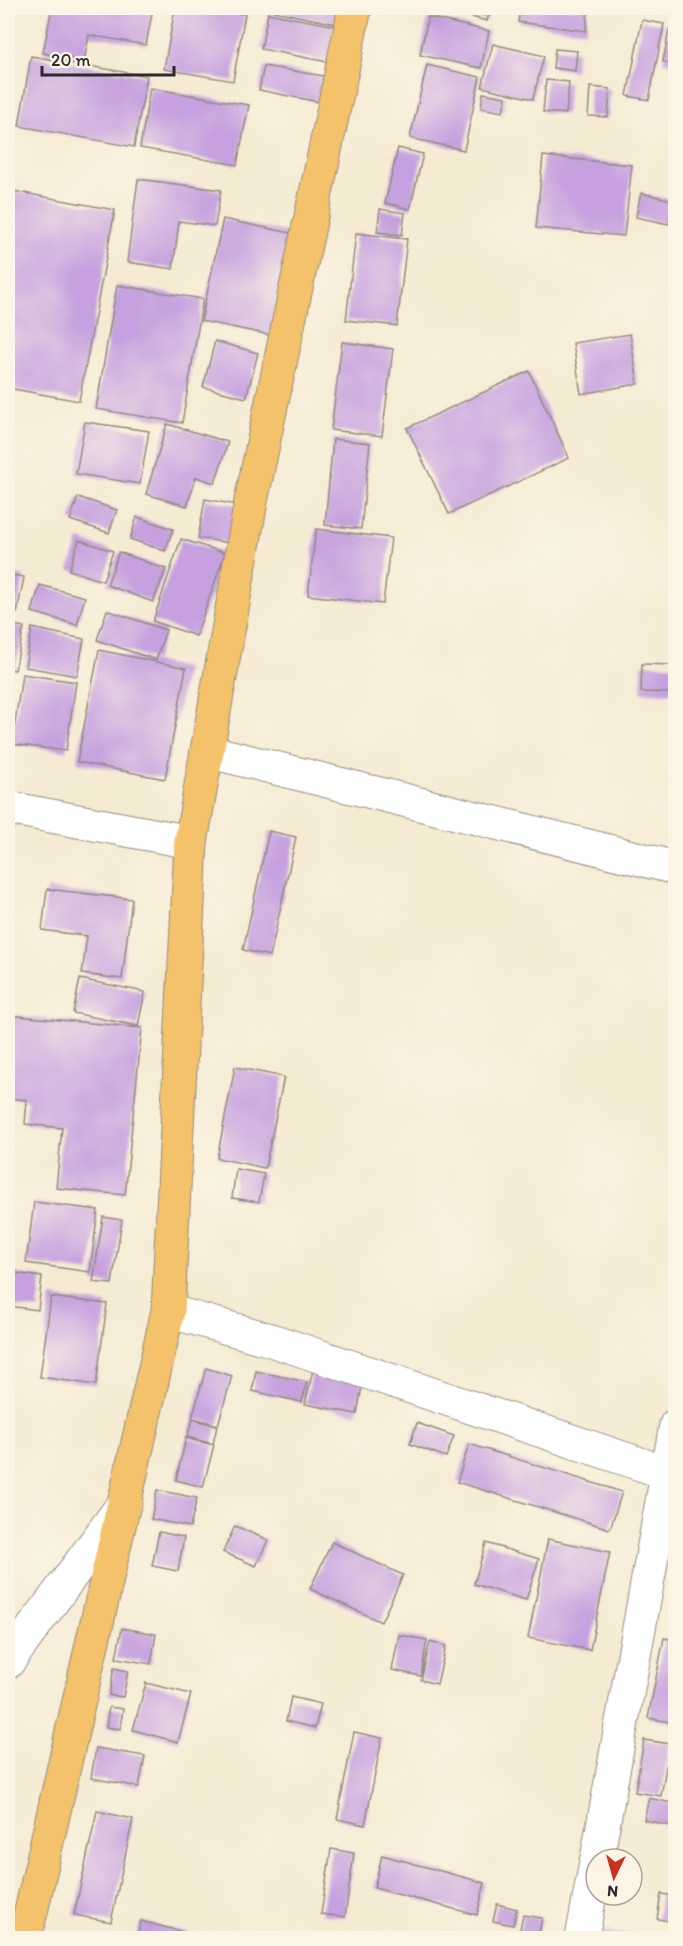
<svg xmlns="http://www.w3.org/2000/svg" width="683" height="1946" font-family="Itim,sans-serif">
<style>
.building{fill:#c6a0df}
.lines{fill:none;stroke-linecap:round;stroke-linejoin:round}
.minor-casing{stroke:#908b7f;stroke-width:35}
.major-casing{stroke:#908b7f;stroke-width:35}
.minor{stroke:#fff;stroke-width:33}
.major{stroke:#f3c26a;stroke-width:33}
</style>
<rect width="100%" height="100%" fill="#fcf5e5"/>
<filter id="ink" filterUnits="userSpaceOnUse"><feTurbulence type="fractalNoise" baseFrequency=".0167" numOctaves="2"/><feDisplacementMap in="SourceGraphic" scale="12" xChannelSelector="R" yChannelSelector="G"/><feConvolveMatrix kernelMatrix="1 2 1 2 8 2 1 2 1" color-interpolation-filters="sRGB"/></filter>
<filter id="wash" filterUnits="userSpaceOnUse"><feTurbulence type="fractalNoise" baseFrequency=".008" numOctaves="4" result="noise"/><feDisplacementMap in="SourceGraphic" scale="24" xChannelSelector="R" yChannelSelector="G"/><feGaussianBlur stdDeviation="1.35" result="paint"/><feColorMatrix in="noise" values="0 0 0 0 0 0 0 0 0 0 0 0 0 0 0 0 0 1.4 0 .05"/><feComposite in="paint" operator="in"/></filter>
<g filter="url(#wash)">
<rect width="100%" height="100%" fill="#f5ebd3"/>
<g id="blocks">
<!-- building -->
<g class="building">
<polygon points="52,8 153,8 146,45 89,35 84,61 43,53"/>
<polygon points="175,8 208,8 245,14 233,81 164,69"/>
<polygon points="274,8 345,8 341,25 273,11"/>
<polygon points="437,8 491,8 487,21"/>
<polygon points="520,8 588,8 586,31 518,22"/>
<polygon points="268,13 335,26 328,62 261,49"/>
<polygon points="428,17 489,31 481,68 420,55"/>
<polygon points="642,20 664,24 649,100 627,96"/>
<polygon points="669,29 676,30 676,64 663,62"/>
<polygon points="493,44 544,56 533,99 482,87"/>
<polygon points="555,49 577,51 575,71 553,68"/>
<polygon points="31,56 147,76 134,147 19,126"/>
<polygon points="427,65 480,77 464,150 410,138"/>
<polygon points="264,66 324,76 319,102 259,90"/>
<polygon points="546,80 569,82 566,114 543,112"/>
<polygon points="590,87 610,89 608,117 588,116"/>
<polygon points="150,88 249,105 237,165 140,148"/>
<polygon points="483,93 506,97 503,112 481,108"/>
<polygon points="398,148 423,154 410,209 385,203"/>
<polygon points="543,156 632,165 624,236 536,228"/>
<polygon points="138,179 221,190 215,226 179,221 173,269 127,262"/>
<polygon points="8,190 115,210 79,401 8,388"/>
<polygon points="641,193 673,200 669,224 636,217"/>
<polygon points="380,209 405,213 402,235 377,232"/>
<polygon points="223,219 291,233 270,335 201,321"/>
<polygon points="356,233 407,239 397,326 346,320"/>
<polygon points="117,285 203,299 182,423 96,409"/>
<polygon points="630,334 638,384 581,394 573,343"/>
<polygon points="215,341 258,353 246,398 203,387"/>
<polygon points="342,342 393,349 382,436 331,430"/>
<polygon points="529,371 569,458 449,514 407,428"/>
<polygon points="85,422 149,431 140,484 76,474"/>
<polygon points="167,424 228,442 215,483 196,477 187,506 146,494"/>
<polygon points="333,439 370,443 361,529 325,525"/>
<polygon points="78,497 117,510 109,533 70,520"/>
<polygon points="205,499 237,505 229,543 198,538"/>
<polygon points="137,517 173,529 165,551 130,539"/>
<polygon points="316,529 391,538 383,604 308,595"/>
<polygon points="181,539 225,553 196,636 153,621"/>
<polygon points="79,540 113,551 103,581 69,570"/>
<polygon points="119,552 166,569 153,602 107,585"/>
<polygon points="8,574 24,577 17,613 8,612"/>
<polygon points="40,585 85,597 77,625 32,612"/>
<polygon points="107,610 166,630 156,660 97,640"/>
<polygon points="8,624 24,627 15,670 8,669"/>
<polygon points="32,628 84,639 77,676 25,667"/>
<polygon points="99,650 186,668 165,779 77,762"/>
<polygon points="642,664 673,665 672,693 641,692"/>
<polygon points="22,674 76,682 66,751 12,744"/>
<polygon points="269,831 296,837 270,956 243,950"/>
<polygon points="47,889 132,899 122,979 82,974 87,936 42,930"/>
<polygon points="80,979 145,992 138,1026 73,1013"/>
<polygon points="8,1015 142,1028 125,1195 56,1188 62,1128 25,1124 27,1100 8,1098"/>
<polygon points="235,1067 284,1077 265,1168 217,1158"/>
<polygon points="236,1169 264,1174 259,1202 232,1198"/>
<polygon points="34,1202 98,1210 90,1272 26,1263"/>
<polygon points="103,1217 122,1220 112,1284 93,1282"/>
<polygon points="8,1272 42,1277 38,1310 8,1306"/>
<polygon points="51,1297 107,1304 96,1385 40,1377"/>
<polygon points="206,1368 232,1376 218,1425 192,1418"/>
<polygon points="313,1370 363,1380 357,1414 305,1404"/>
<polygon points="256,1371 307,1382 302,1402 252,1391"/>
<polygon points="193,1419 217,1426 213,1444 187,1437"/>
<polygon points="417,1423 454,1436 446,1457 410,1444"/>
<polygon points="186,1438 214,1445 203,1487 176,1480"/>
<polygon points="469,1444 622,1492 610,1529 457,1482"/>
<polygon points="157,1490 197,1498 190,1527 151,1519"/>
<polygon points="235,1526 268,1540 256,1566 223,1552"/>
<polygon points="159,1532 184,1537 178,1571 152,1566"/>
<polygon points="548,1539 610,1552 590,1650 528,1638"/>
<polygon points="332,1542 403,1575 381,1622 310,1589"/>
<polygon points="486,1543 539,1559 526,1600 474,1584"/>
<polygon points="122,1628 156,1634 151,1664 116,1658"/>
<polygon points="399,1635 427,1640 421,1676 392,1670"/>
<polygon points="664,1638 676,1640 675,1723 648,1718"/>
<polygon points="430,1642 446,1646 437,1684 421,1680"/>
<polygon points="114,1668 128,1671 123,1697 109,1695"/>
<polygon points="146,1683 191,1694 178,1742 133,1730"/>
<polygon points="291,1697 321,1704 315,1728 286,1721"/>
<polygon points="109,1707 123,1709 120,1729 106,1727"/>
<polygon points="354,1732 382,1738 365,1825 337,1819"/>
<polygon points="644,1740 670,1744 661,1796 635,1792"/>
<polygon points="96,1748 145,1756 139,1787 91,1778"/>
<polygon points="649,1798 676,1804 676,1827 644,1820"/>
<polygon points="97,1811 133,1819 111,1922 74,1915"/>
<polygon points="331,1849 354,1853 345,1917 321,1914"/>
<polygon points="382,1855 485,1883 477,1915 374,1888"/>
<polygon points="661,1894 676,1896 676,1922 657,1919"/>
<polygon points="497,1904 517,1909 513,1925 493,1921"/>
<polygon points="523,1915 542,1918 538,1938 518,1938"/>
<polygon points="141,1921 206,1938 136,1938"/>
<polygon points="599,1931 632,1935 631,1938 598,1938"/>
</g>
</g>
</g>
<g filter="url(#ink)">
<use href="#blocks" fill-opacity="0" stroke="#908b7f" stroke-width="1.5"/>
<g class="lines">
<!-- minor casing -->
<g class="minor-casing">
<g id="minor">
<polyline points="207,751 676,868"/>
<polyline points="8,808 191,842"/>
<polyline points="168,1311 271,1340 676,1476"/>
<polyline points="8,1662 125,1502"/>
<polyline points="597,1859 676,1425"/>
<polyline points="582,1938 596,1862"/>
</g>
</g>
<!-- major casing -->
<g class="major-casing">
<polyline id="major" points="25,1938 168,1311 191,842 251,501 355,8"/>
</g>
<!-- minor -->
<use href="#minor" class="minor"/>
<!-- major -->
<use href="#major" class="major"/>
</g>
</g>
<!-- margin -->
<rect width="683" height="1946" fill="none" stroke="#fcf5e5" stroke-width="30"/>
<!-- north arrow -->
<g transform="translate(614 1877) rotate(185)"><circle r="28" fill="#fcf5e5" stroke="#a8a49b" stroke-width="1.5"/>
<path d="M0-4.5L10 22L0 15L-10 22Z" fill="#c8321e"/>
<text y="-9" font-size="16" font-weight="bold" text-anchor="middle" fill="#2b2b2b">N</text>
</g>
<!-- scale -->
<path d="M42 66v9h132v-9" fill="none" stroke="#2b2b2b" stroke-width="3"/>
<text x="51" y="66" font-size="18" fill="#2b2b2b" stroke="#fcf5e5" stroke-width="4.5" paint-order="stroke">20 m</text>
</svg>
